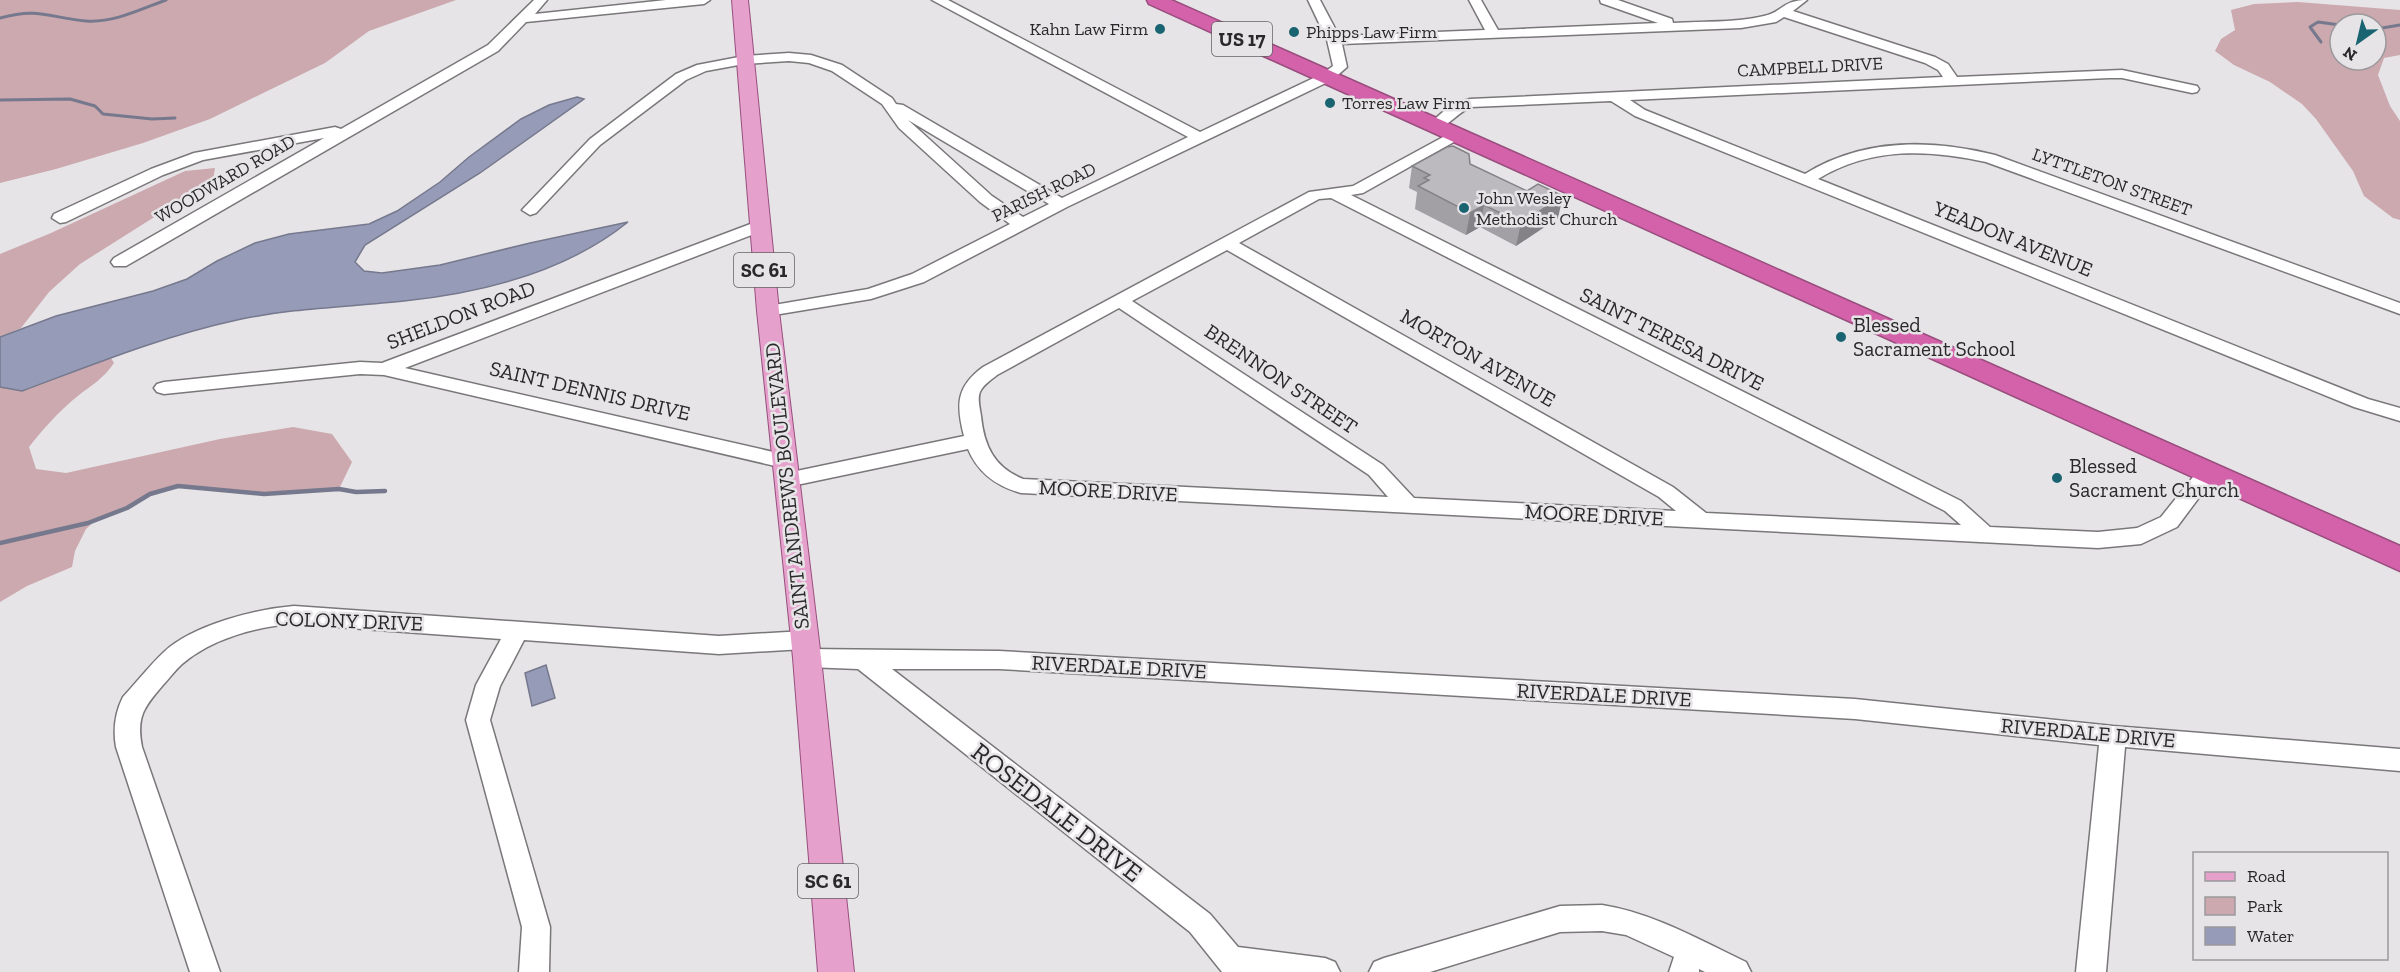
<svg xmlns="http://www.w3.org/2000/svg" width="2400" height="972" font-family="'Zilla Slab',serif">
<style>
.green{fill:#cba9af;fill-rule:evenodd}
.water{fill:#969bb7;stroke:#76798d;stroke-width:1.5}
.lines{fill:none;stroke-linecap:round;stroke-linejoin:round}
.stream-far1{stroke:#76798d;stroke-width:3}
.stream{stroke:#76798d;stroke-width:4.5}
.minor-casing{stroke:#7a777a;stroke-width:3}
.major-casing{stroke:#984e7d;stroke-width:2}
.highway-casing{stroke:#984e7d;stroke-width:3}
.minor{fill:#fff;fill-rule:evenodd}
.major{fill:#e5a1cc;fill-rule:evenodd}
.highway{fill:#d362aa;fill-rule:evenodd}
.wall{fill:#a2a0a4}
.shaded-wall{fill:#848286}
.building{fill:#bcbabf;stroke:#848286;stroke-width:1.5}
.poi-dot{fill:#1a6471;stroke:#e7e4e8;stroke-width:2}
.labels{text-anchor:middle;stroke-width:5;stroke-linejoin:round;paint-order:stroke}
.far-poi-label{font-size:18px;fill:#2a292a;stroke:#e7e4e8;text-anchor:start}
.far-street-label{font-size:18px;fill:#2a292a;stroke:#e7e4e8}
.shield{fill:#e7e4e8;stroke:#636163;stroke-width:1.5}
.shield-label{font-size:20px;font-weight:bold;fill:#2a292a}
.street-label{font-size:21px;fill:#2a292a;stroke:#e7e4e8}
.poi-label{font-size:21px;fill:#2a292a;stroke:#e7e4e8;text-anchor:start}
.near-street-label{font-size:26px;fill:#2a292a;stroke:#e7e4e8}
</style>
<rect width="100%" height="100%" fill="#e7e4e8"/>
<!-- green -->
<g class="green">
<polygon points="0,0 456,0 369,31 325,63 210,119 143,143 56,169 0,183"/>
<path d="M2298,2L2400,10V55L2384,58L2378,75L2390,106L2400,121V220L2393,218L2364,196L2353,171L2316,119L2302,104L2270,82L2234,65L2215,51L2221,39L2235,30L2231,10L2254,4ZM2340,24H2376V60H2340Z"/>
<polygon points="215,168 213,180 80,264 49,292 21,328 0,337 0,254 51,233 185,171"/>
<path d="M111,358L114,363C104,378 92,385 79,395C59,411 44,428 29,447L36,469L66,473L220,439L293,427L332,434L352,462L339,489L264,494L178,486L150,494L127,508L97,519L86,529L75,551L72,567L27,586L0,602V387L22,391Z"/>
</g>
<!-- water -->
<g class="water">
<path d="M577,97L584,99L480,173L365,245L355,262L364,271L382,273L440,265L530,243L628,222C566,272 482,293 404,301C348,307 292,308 237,320C163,336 92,365 22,391L0,387V337L56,316L153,291L187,279L217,261L255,243L289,234L369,224L397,211L440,182L469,157L521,119L549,105Z"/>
<polygon points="546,665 555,698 532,706 525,673"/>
</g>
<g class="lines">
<!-- stream-far1 -->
<g class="stream-far1">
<path d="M0,18C39,7 50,18 86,21C114,23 141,9 166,0"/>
<polyline points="2376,29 2400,25"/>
<polyline points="2321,42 2310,27 2318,22 2340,25"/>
<polyline points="0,100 70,99 95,106 103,114 152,119 175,118"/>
</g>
<!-- stream -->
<polyline class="stream" points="0,543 88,523 127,508 150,494 178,486 264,494 339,489 356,492 385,491"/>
<!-- minor casing -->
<g class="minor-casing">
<g id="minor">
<polygon points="534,0 547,0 535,14 666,0 710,0 704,4 526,22 498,51 126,266 114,266 111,262 114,258 324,138 203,160 163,175 66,222 60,223 52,218 54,214 151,169 194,153 335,127 341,129 488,45"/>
<path d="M932,0H948L1200,132L1322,74L1333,66L1327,40L1308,0H1320L1339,36L1485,30L1469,0H1481L1498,30L1658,23L1601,3L1600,0H1618L1672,19L1673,23C1703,21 1735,23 1764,16C1783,12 1782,0 1807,0L1793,11L1935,57L1948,64L1957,77L2122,70L2197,86L2199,89L2197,92L2192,93L2122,78H2109L1630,100L1645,110L1805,174C1863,138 1931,139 1995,155L2400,303V314L1986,162C1928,149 1870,147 1818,179L2368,399L2400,408V421L2354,407L1635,116L1611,101L1471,107C1457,112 1445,132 1430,128L1428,125L1452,104L1470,99L1943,77L1938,70L1925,63L1784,17L1776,22L1741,28L1342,44L1347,67L1332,80L1067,207L924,282L871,299L768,316L762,315L759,311L762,307L868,289L912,274L1010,224L980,202L899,128L882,104L832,71L809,63L789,61L744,64L706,71L686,80L600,145L536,213L530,215L522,210L590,139L676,74L697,65L744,56L789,53L811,55L842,65L892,98L896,104L903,105L1062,198L1188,137ZM908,120L1049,204L1023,217L992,196Z"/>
<path d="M1456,130L1461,132L1464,135L1461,138L1363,193L1351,195L1961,501L1990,527L2098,532L2137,528L2161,517L2201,467L2208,465L2215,467L2218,472L2177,527L2141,544L2098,548L1021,493C996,486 978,473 968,449L787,487L780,485L777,480L780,475L787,473L964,436C956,405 956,387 983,367L1309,192L1353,186ZM1331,198L1945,511L1961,525L1706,513L1673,487L1239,243L1319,199ZM1227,250L1659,497L1676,511L1414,498L1383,465L1132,301ZM1119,308L1369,475L1388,497L1023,479C994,467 984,446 981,416C980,408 977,399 980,392C983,385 991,380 997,375Z"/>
<polygon points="761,220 769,225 767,229 405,368 791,456 794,461 791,466 784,468 384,375 360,374 164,394 157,392 154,388 157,384 164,382 360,362 382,363"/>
<path d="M294,606L719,636L804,631L812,634L816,640L812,646L804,649L719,654L524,640L500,686L490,720L550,927L549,972H519L522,927L466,720L476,685L501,639L294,624C257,626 211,639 182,664C175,670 169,679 163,685C144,707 136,717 142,747L220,972H190L116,747C113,730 115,713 123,697C137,682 149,666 164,652C193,625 256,609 294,606Z"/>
<polygon points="807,649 999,651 1855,699 2113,726 2400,749 2400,771 2125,747 2106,972 2076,972 2099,745 1855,719 999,669 892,669 1210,914 1238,947 1325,958 1335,962 1340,972 1222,972 1190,932 858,669 807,667 799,665 795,658 799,651"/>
<path d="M1602,905C1653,913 1700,940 1746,962L1751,972H1705L1699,969V972H1669L1674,957L1626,935L1602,931L1560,932L1430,972H1369L1374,962L1384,958L1560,906Z"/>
</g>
</g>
<!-- major casing -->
<g class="major-casing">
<polygon id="major" points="732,0 748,0 779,311 821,658 854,972 818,972 793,658 757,311"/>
</g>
<!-- highway casing -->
<g class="highway-casing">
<polygon id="highway" points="1147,0 1171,0 2400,546 2400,571 1149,4"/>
</g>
<!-- minor -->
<use href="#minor" class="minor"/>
<!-- major -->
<use href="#major" class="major"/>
<!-- highway -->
<use href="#highway" class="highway"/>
</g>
<!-- wall -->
<polygon class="wall" points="1470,164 1527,191 1558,218 1516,246 1480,227 1466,235 1415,209 1417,192 1409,188 1412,166"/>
<!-- shaded-wall -->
<g class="shaded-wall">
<polygon points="1563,196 1558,218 1516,246 1521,223"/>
<polygon points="1484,205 1480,227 1466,235 1470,213"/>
</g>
<!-- building -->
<polygon class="building" points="1453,146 1469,154 1470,164 1527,191 1538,184 1563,196 1521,223 1484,205 1470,213 1418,186 1429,180 1424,178 1430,175 1412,166 1447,147"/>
<!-- markers -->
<g class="poi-dot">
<circle cx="1160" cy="29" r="6"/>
<circle cx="1294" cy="32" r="6"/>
<circle cx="1330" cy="103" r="6"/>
<circle cx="1464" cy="208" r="6"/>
<circle cx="1841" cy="337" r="6"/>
<circle cx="2057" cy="478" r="6"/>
</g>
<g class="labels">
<!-- far-poi labels -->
<g class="far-poi-label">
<text x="1148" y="35" text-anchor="end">Kahn Law Firm</text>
<text x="1306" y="38">Phipps Law Firm</text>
<text x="1342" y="109">Torres Law Firm</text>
<text x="1476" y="204">John Wesley<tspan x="1476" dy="21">Methodist Church</tspan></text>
</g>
<!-- far-street labels -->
<g class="far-street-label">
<text transform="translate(1810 67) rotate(-3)" y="6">CAMPBELL DRIVE</text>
<text transform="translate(225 179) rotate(-30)" y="6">WOODWARD ROAD</text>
<text transform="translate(2112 182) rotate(20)" y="6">LYTTLETON STREET</text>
<text transform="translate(1044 192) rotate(-26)" y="6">PARISH ROAD</text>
</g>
<!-- shield labels -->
<g class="shield">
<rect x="1212" y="22" width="60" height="34" rx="4.5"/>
<rect x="734" y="253" width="60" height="34" rx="4.5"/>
<rect x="798" y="864" width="60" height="34" rx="4.5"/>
</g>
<g class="shield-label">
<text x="1242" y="46">US 17</text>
<text x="764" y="277">SC 61</text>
<text x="828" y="888">SC 61</text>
</g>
<!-- street labels -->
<g class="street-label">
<text transform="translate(2013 239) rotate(22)" y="7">YEADON AVENUE</text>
<text transform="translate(461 315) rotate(-21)" y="7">SHELDON ROAD</text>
<text transform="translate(1672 339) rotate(27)" y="7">SAINT TERESA DRIVE</text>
<text transform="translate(1478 358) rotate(30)" y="7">MORTON AVENUE</text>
<text transform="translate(1281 379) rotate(34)" y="7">BRENNON STREET</text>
<text transform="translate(590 391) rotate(13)" y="7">SAINT DENNIS DRIVE</text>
<text transform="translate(787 486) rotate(-96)" y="7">SAINT ANDREWS BOULEVARD</text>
<text transform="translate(1108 491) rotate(3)" y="7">MOORE DRIVE</text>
<text transform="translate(1594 515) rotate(3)" y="7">MOORE DRIVE</text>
<text transform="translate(349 621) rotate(2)" y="7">COLONY DRIVE</text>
<text transform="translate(1119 667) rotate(3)" y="7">RIVERDALE DRIVE</text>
<text transform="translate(1604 695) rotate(3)" y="7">RIVERDALE DRIVE</text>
<text transform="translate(2088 733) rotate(5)" y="7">RIVERDALE DRIVE</text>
</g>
<!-- poi labels -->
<g class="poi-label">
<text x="1853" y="332">Blessed<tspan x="1853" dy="24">Sacrament School</tspan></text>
<text x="2069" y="473">Blessed<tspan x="2069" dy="24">Sacrament Church</tspan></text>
</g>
<!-- near-street labels -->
<g class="near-street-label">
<text transform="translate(1057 812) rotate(38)" y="9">ROSEDALE DRIVE</text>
</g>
</g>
<!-- legend -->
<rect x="2193" y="852" width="195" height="108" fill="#e7e4e8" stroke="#9b999c" stroke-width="1.5"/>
<rect x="2205" y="872" width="30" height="9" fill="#e5a1cc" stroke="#9b999c" stroke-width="1.5"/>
<text x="2247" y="882" font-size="18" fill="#2a292a">Road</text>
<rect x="2205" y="897" width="30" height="18" fill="#cba9af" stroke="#9b999c" stroke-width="1.5"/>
<text x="2247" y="912" font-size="18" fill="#2a292a">Park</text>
<rect x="2205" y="927" width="30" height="18" fill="#969bb7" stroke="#9b999c" stroke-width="1.5"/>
<text x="2247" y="942" font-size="18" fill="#2a292a">Water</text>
<!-- north arrow -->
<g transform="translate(2358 42) rotate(214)"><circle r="28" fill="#e7e4e8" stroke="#9b999c" stroke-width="1.5"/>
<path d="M0-4.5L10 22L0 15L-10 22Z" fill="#1a6471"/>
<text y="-9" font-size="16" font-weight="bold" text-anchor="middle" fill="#2a292a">N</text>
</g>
</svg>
